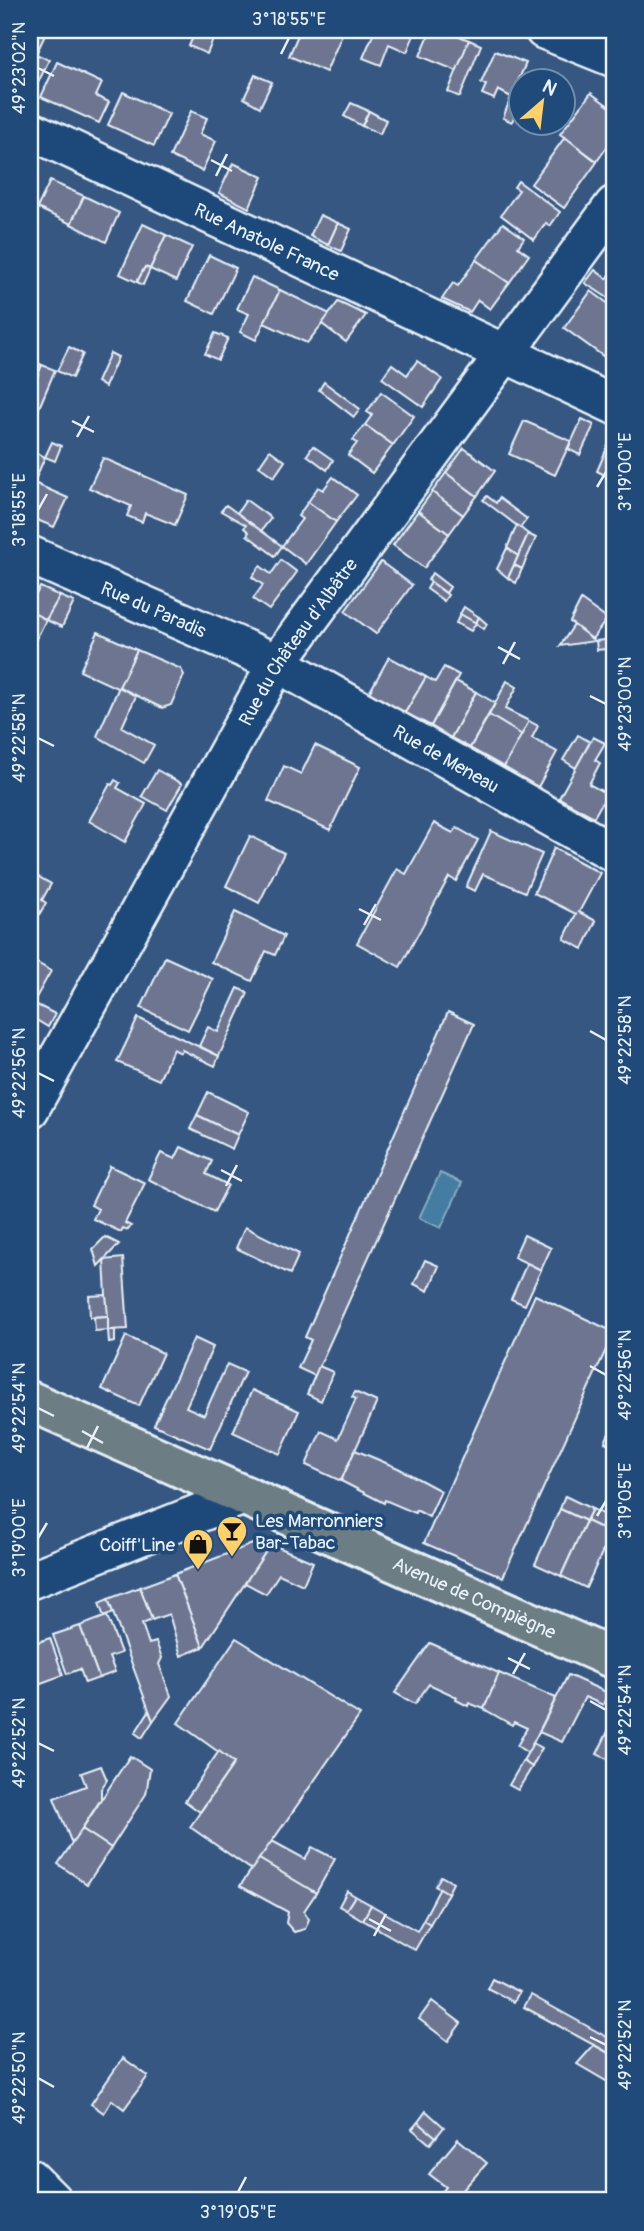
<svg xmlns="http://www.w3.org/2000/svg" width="644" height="2231" font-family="Pangolin,sans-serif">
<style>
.water{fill:#457ca1;stroke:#86abc4;stroke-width:2}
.building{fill:#6d7490;stroke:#e8f1f8;stroke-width:2}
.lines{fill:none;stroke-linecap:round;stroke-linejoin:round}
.minor-casing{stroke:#e8f1f8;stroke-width:42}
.major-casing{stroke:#e8f1f8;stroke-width:44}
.minor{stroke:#1f4a7a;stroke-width:37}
.major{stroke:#6c7e84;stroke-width:38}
.ticks{fill:none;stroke:#e8f1f8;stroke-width:2.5}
.labels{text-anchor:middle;stroke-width:7;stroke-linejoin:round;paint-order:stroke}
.street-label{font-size:19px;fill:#e8f1f8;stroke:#1f4a7a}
.poi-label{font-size:19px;fill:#e8f1f8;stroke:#1f4a7a;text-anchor:start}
.neatline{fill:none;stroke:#e8f1f8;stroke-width:2.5}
.ticks-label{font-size:18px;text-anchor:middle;fill:#e8f1f8}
</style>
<rect width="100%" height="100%" fill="#365781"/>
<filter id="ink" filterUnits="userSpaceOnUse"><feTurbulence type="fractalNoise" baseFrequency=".0143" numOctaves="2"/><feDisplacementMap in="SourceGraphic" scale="14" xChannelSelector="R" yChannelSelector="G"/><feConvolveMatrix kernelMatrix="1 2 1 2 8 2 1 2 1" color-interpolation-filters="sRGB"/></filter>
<g filter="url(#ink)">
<!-- water -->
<polygon class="water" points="440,1173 462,1183 441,1228 419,1218"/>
<!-- building -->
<g class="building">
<polygon points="30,30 39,30 46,33 36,54 49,60 33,93 30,92"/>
<polygon points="196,30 217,30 207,54 189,46"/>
<polygon points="300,30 344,30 326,72 289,56"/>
<polygon points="375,30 416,30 407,52 389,44 381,65 363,58"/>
<polygon points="431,30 445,30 469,40 457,71 420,56"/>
<polygon points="469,40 481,45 460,97 448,92"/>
<polygon points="495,51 526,63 511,97 498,90 494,99 482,94 486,85 481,83"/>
<polygon points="57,62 102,83 96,96 109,102 99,123 41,97"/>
<polygon points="255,75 272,82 260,107 244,98"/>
<polygon points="123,92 169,114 154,146 108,125"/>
<polygon points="591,93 614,110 614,137 597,161 560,134"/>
<polygon points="511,97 519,103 512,122 503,118"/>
<polygon points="351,103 369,111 362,126 344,116"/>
<polygon points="191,111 207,118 200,134 216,141 202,171 170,156"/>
<polygon points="369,111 386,120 380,134 362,126"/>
<polygon points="565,137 597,162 564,208 531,184"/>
<polygon points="233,163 263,177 249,208 219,193"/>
<polygon points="50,181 84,196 71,224 37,208"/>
<polygon points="518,181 560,212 550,226 546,223 534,240 501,215 519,190 514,187"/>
<polygon points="84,196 119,213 106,242 71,224"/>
<polygon points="320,215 338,223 328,245 310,236"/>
<polygon points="338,223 351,229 341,251 328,245"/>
<polygon points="503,223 524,238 518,247 529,255 509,283 476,260"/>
<polygon points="143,224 166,235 150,269 145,267 137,282 120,274"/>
<polygon points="166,235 192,247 176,281 150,269"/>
<polygon points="209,255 236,268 214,314 187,301"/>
<polygon points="476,260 509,283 490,309 478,300 470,312 442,299 453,283 458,286"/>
<polygon points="145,267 150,269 143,285 137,282"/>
<polygon points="614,269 614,302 585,283 595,270 607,279"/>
<polygon points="252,277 280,290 256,340 240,332 249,314 237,309"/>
<polygon points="280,290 330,314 307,343 264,323"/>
<polygon points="591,291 614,308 614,336 610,342 612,344 603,356 564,328"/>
<polygon points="338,302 366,315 346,342 322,324"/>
<polygon points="215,333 228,338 218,360 205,354"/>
<polygon points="69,347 83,354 72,378 57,371"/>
<polygon points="110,353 118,357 105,387 97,382"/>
<polygon points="30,359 42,365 33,387 30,386"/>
<polygon points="417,361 442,379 423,407 382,378 392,364 407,375"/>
<polygon points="42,365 55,370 30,429 30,394"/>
<polygon points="324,382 360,409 354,417 319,390"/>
<polygon points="381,392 414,416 393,445 365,425 372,415 367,412"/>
<polygon points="582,419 594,425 580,455 568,449"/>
<polygon points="524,421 571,441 555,475 509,454"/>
<polygon points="365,425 393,445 372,473 348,455 357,443 353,440"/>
<polygon points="613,434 614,435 614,480 597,471"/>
<polygon points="52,442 61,446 55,461 45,457"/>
<polygon points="313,446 333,460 327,470 307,455"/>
<polygon points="464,448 495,471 477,496 446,473"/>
<polygon points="30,450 45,457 35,480 30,478"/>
<polygon points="270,450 285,461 274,477 259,466"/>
<polygon points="103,458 188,495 175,525 145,513 142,522 127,516 131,506 89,488"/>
<polygon points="446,473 477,496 463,515 432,492"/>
<polygon points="333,477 357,495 336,522 308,502 318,487 323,490"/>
<polygon points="34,483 68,498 54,527 30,517 30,493"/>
<polygon points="432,492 463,515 449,534 418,511"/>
<polygon points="487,496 496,503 499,498 527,519 520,528 483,500"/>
<polygon points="246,500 271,518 261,531 237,513"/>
<polygon points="308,502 336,522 306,564 282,546 302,519 298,516"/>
<polygon points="226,505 282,546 275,556 247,535 249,532 244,528 246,525 221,511"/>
<polygon points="418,511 449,534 424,568 393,545"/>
<polygon points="517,525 528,534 518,556 507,548"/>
<polygon points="528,534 536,538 522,569 514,565"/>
<polygon points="507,548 518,556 508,578 497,569"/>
<polygon points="281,560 297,572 269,610 253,599 263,585 252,577 260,566 271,574"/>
<polygon points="381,562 412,585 376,634 345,611"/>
<polygon points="514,565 522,569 516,583 508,578"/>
<polygon points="432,573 450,587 446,593 428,580"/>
<polygon points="431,582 448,595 444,601 427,589"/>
<polygon points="40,587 60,596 46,620 30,611 30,605"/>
<polygon points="60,596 74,602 62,627 46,620"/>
<polygon points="581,600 607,619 592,639 570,622"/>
<polygon points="464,607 479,617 476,623 460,614"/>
<polygon points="30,611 46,620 30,651"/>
<polygon points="460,614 476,623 471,631 456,623"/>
<polygon points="479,617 487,624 484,629 476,623"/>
<polygon points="574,625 592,639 595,641 560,646"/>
<polygon points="98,632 137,650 119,689 80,671"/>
<polygon points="614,639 614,648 597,650 596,641"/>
<polygon points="137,650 181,669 184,675 171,705 162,708 119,687"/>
<polygon points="389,657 426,677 405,713 369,693"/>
<polygon points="444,667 459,675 431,726 405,713 426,677 435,682"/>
<polygon points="456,681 476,692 451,738 431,726"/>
<polygon points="507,681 517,687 505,709 529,721 522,735 489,715"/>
<polygon points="119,687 136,696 122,727 154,745 144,763 97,736"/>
<polygon points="476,692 495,703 470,748 451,738"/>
<polygon points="489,715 522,735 504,767 470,748"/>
<polygon points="529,721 538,726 532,738 557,752 538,787 504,767"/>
<polygon points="578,735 590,742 576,768 563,760"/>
<polygon points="593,737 605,743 595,760 600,763 589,784 607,794 594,817 559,798"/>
<polygon points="315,745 360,767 330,830 268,801 284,766 301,774"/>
<polygon points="157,770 182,784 167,810 142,796"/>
<polygon points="115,780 120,783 117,788 146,804 125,842 89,821 110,784 112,785"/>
<polygon points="434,823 453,833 457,828 478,840 456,881 449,877 400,967 357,943 397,869 406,874"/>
<polygon points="491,831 542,854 525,892 483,874 475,891 466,887"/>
<polygon points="250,836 284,853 259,903 226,886"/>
<polygon points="554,848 600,873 579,912 596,921 583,949 564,939 576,914 534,893"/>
<polygon points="30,872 51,884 42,900 46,903 34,923 30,921"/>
<polygon points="235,912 284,936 275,955 266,951 252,981 211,962"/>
<polygon points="165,957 213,979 188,1030 141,1008"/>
<polygon points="30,959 51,971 33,1003 55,1014 48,1027 30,1016"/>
<polygon points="238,988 248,993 219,1056 199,1046 208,1027 218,1032"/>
<polygon points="448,1012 474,1024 315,1376 298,1368 311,1340 305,1337"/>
<polygon points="138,1018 219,1056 215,1066 182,1050 181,1053 173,1049 159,1080 117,1062"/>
<polygon points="208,1092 249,1112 238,1135 197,1115"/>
<polygon points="197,1115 238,1135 232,1149 190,1129"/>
<polygon points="181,1147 212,1161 206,1174 228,1185 214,1212 148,1179 161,1153 175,1159"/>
<polygon points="110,1166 145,1183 125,1223 131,1226 128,1230 123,1228 121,1232 93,1219 98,1209 91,1205"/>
<polygon points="245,1227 299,1254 290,1274 236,1248"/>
<polygon points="524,1235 551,1248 541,1270 514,1257"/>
<polygon points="105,1237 119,1244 98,1266 93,1249"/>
<polygon points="123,1258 128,1329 108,1330 104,1260"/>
<polygon points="425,1260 439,1266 428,1291 414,1284"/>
<polygon points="527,1263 541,1270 525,1305 511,1299"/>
<polygon points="106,1295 108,1316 90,1317 89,1296"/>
<polygon points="535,1295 614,1332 503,1577 424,1543"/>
<polygon points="108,1316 108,1330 95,1331 94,1317"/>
<polygon points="108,1330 115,1330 115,1342 109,1343"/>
<polygon points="126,1336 163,1353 139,1406 102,1389"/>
<polygon points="194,1338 213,1347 186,1407 204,1415 227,1364 245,1372 210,1449 154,1425"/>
<polygon points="614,1358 614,1376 608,1373"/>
<polygon points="319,1366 333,1372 321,1401 307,1394"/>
<polygon points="252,1390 299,1411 280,1454 233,1432"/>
<polygon points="355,1392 377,1402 341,1481 306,1465 321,1431 338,1439 356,1399 352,1397"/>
<polygon points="611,1429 614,1430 614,1447 605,1442"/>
<polygon points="355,1450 398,1468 441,1491 429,1517 416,1510 415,1513 385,1500 384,1503 341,1481"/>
<polygon points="565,1496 592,1509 586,1521 560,1509"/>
<polygon points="560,1509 586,1521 561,1576 535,1564"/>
<polygon points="592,1509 614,1519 611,1533 586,1521"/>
<polygon points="586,1521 611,1533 586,1588 561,1576"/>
<polygon points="255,1543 271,1544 203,1647 175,1574"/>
<polygon points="271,1544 313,1562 303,1585 279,1574 266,1594 245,1583"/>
<polygon points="175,1574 203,1647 181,1656 169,1614 152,1620 140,1587"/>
<polygon points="140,1587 152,1620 142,1624 149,1644 156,1642 162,1658 159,1664 171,1696 153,1721 108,1599"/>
<polygon points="108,1599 113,1613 104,1617 99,1603"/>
<polygon points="107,1616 121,1653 109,1657 115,1672 99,1678 80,1626"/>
<polygon points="80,1626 99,1678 85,1683 80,1669 67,1674 53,1635"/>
<polygon points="50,1638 63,1675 30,1687 30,1645"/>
<polygon points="236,1638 360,1715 252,1870 190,1827 234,1763 178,1723"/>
<polygon points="430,1643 499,1673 484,1709 469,1703 468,1706 456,1700 457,1697 429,1684 415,1704 395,1693"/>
<polygon points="499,1673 556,1698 528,1753 517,1746 527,1728 514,1722 512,1725 484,1709"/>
<polygon points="568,1675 608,1693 603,1705 585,1697 562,1742 539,1732"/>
<polygon points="149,1711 153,1721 142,1738 135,1733"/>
<polygon points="614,1719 614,1762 597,1754"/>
<polygon points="533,1743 542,1748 532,1767 523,1761"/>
<polygon points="219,1751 234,1763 200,1812 185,1801"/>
<polygon points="130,1756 150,1769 146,1794 111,1848 82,1829"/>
<polygon points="523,1761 532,1767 518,1790 509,1785"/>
<polygon points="101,1766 107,1780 101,1789 101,1799 72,1844 54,1798 86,1786 81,1773"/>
<polygon points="614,1815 614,1832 607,1828"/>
<polygon points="82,1829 111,1848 87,1884 58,1864"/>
<polygon points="272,1841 305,1859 312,1847 335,1859 316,1893 259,1859"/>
<polygon points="259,1859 316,1893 304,1911 309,1919 305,1929 294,1932 286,1923 288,1912 240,1886"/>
<polygon points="441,1876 453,1883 448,1893 435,1886"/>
<polygon points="440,1888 448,1893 430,1924 423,1920"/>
<polygon points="347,1891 355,1896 346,1910 339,1906"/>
<polygon points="355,1896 371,1905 363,1920 346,1910"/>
<polygon points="371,1905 417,1931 423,1920 430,1924 415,1950 363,1920"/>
<polygon points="492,1978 519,1992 514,2002 487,1988"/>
<polygon points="531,1995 614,2041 614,2056 524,2007"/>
<polygon points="432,2001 461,2023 448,2041 419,2019"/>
<polygon points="594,2045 614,2056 613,2085 577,2064"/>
<polygon points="123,2058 148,2076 124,2109 112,2100 104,2113 91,2104"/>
<polygon points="426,2111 444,2127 436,2137 418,2122"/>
<polygon points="418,2122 436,2137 430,2144 412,2129"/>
<polygon points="458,2139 487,2163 453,2201 441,2201 437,2198 446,2187 429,2174"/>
</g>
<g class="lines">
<!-- minor casing -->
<g class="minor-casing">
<g id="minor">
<polyline points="544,30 614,58"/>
<path id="s1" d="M30,130L614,405"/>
<path id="s2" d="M30,555L277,663L614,853"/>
<path id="s3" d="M30,1109L277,663L614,205"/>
<polyline points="30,1580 245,1495"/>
<polyline points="30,2178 53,2201"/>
</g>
</g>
<!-- major casing -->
<g class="major-casing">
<g id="major">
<path id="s4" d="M30,1401L614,1659"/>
</g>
</g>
<!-- minor -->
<use href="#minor" class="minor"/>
<!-- major -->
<use href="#major" class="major"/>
</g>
</g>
<!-- ticks -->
<path class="ticks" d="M281,54L289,38M38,68L54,76M211,160L232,171M216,176L227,154M72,421L94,432M77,437L89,416M597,487L606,472M38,510L47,494M498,647L520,659M503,664L515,642M590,696L606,704M38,738L54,746M359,909L381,920M364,925L376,904M590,1031L606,1040M38,1073L54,1081M221,1170L242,1181M226,1186L237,1165M590,1366L606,1375M38,1408L54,1416M82,1431L103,1443M87,1448L98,1426M597,1516L606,1501M38,1538L47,1523M508,1658L530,1669M513,1674L525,1653M590,1701L606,1710M38,1743L54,1751M369,1919L391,1931M374,1936L386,1914M590,2037L606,2045M38,2078L54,2087M238,2192L246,2177"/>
<!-- icons -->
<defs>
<g id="bar-pin" transform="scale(1.575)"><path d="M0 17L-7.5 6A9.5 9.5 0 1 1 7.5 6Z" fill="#ffd166" stroke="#1f4a7a"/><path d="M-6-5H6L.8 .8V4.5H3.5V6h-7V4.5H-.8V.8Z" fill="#111"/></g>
<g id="shop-pin" transform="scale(1.575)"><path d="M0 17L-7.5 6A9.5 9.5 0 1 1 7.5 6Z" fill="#ffd166" stroke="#1f4a7a"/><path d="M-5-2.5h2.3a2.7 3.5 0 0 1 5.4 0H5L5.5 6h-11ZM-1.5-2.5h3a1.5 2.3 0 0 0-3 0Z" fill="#111"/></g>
</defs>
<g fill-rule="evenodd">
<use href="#bar-pin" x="232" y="1531"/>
<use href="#shop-pin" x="198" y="1544"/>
</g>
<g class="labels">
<!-- street labels -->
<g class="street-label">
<text dy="7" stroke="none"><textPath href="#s1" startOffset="262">Rue Anatole France</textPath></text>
<text dy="7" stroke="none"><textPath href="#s2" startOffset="135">Rue du Paradis</textPath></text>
<text dy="7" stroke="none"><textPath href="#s3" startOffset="539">Rue du Château d'Albâtre</textPath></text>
<text dy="7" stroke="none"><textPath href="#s2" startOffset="464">Rue de Meneau</textPath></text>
<text dy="7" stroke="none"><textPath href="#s4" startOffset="486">Avenue de Compiègne</textPath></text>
</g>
<!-- poi labels -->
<g class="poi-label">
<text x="255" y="1527">Les Marronniers<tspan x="255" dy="22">Bar-Tabac</tspan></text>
<text x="175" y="1551" text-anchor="end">Coiff'Line</text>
</g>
</g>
<!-- margin -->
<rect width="644" height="2231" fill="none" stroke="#1f4a7a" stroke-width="77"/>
<!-- north arrow -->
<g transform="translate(542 102) rotate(28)"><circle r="33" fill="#1f4a7a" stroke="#6f8dac" stroke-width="2"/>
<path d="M0-5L12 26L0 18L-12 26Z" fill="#ffd166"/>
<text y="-10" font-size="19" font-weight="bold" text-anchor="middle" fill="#e8f1f8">N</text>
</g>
<rect x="38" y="38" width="568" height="2154" class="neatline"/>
<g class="ticks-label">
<text x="289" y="25">3°18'55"E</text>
<text transform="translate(19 68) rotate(-90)" y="6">49°23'02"N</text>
<text transform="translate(625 472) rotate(-90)" y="6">3°19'00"E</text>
<text transform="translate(19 510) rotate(-90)" y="6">3°18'55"E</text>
<text transform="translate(625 704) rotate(-90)" y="6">49°23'00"N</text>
<text transform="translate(19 738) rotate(-90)" y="6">49°22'58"N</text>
<text transform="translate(625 1040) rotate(-90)" y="6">49°22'58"N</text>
<text transform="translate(19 1073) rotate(-90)" y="6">49°22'56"N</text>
<text transform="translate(625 1375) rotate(-90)" y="6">49°22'56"N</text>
<text transform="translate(19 1408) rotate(-90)" y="6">49°22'54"N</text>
<text transform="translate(625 1501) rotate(-90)" y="6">3°19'05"E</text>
<text transform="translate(19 1538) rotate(-90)" y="6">3°19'00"E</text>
<text transform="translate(625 1710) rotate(-90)" y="6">49°22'54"N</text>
<text transform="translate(19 1743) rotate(-90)" y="6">49°22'52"N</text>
<text transform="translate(625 2045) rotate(-90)" y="6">49°22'52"N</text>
<text transform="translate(19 2078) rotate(-90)" y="6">49°22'50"N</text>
<text x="238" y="2218">3°19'05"E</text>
</g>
</svg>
